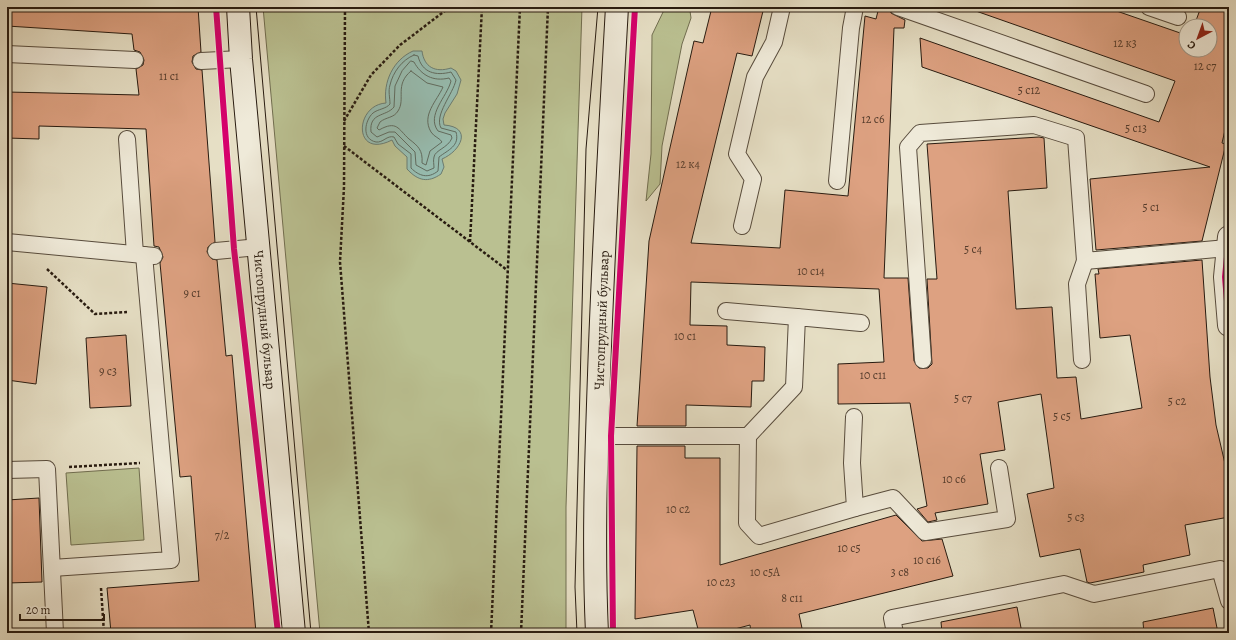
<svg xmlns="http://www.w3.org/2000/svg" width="1236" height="640" font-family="Alegreya,serif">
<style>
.green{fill:#bac091;stroke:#716e50}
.water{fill:#97bdb1;stroke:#6b7c71}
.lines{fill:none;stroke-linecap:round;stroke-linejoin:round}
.shore{stroke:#606c60;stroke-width:1}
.building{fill:#dda181;stroke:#281b10}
.lane-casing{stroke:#584c3d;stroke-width:18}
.street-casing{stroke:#584c3d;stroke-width:24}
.secondary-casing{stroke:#281b10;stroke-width:24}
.path{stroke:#281b10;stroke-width:2.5;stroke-dasharray:3 2;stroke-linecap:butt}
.lane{stroke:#efead9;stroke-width:16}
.street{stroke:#efead9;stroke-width:22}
.secondary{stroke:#efead9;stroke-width:22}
.tram{stroke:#281b10;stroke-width:1}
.cycleway-casing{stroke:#efead9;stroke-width:8}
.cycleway{stroke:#d6006c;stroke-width:6}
.labels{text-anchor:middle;stroke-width:3;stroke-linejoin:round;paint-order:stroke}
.number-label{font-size:12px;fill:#553c2c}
.street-label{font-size:14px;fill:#281b10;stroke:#efead9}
</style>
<rect width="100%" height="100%" fill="#e6dfc5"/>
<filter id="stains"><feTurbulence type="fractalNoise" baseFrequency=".005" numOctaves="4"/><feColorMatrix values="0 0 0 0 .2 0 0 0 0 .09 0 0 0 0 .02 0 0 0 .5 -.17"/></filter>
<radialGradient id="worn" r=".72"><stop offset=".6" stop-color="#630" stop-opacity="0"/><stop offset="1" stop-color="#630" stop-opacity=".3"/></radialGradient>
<!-- green -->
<g class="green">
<polygon points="263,7 582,7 566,507 566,633 320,633"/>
<polygon points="668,7 684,7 690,11 691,18 682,44 662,146 660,184 646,201 651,154 652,35 665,8"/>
<polygon points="139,468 144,540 71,545 66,473"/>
</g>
<!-- water -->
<path class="water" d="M413,51H422C424,67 435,73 451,68L456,71L461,80L457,94L445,113L443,119L444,125C473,127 461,151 442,159L444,167L441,174C428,183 418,181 407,169V157L395,146L392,140C353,160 354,105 386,103C383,82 393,60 413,51Z"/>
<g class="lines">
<!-- shore -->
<g class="shore">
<path d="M414,55L418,56C422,73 436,76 451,72L456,80C453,94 434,115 441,128L456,132C460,146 448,150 439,157L438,171C428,179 419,176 411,168V154L398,144L394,137C387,135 383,143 376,142C361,139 365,120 373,113C378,109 386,109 390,104C390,98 388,91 390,85C393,72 402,60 414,55Z"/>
<path d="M411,61L414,62C421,75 433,82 449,78L451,81C447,97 426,115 438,131L451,135L452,138C448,148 435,150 434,157C433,161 434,164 434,168L427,171L416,165L415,152L395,132H389L377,137L371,132C369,112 386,117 394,107L395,86L402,71Z"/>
<path d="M411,71L427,83L443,87C437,101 421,115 431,132C434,137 440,138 442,142L430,151L426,165L422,163C423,150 418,146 409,139C398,129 397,120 379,130L377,128L380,122C386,117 394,118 398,111C406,99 394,85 411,71Z"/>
</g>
</g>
<!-- building -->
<g class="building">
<polygon points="7,7 198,7 201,52 193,56 192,62 196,69 202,70 215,242 208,247 207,252 212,259 217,260 226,356 232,355 256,633 111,633 107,588 199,581 191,476 180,477 160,263 163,257 159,247 154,246 146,129 39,126 39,139 7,138 7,92 139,95 136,69 143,65 144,60 140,52 134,50 132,34 7,26"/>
<polygon points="712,7 764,7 752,56 737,53 691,243 780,248 785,190 848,196 865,16 876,19 879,7 889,7 891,13 905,20 904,28 894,28 884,278 908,278 914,361 919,368 928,368 932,364 927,279 937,279 927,144 1039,137 1044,138 1047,188 1008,191 1016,309 1052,307 1057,378 1076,377 1081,419 1142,408 1130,335 1100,338 1095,274 1099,274 1098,269 1202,260 1210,377 1216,425 1229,481 1229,517 1185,525 1190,555 1143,565 1144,572 1090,583 1087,582 1080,549 1040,557 1027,494 1054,488 1041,394 998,402 1005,450 980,454 988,504 935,513 937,520 928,522 917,509 927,506 910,403 838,404 838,364 884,362 879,289 691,282 690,325 727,326 727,345 765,347 764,381 752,381 751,407 686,405 686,426 637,426 649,241 694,41 703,43"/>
<polygon points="974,7 1105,7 1186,35 1186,50 1210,50 1210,26 1194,26 1201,7 1229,7 1229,113 1222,143 1226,144 1202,241 1096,250 1090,179 1210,167 922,67 920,38 1159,122 1175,81 973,10"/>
<polygon points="7,283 47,287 36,384 7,380"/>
<polygon points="126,335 131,406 90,408 86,338"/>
<polygon points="637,446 685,446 685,458 720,458 720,565 896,515 922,541 942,539 953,576 799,614 803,633 751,633 750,625 720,633 699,633 693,610 635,619"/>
<polygon points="39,498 42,582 7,583 7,500"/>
<polygon points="1017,607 1022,633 942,633 941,622"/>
<polygon points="1213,608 1218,633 1144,633 1143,622"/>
</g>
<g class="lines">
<!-- lane casing -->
<g class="lane-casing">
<g id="lane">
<polyline points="898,7 1146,94"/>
<polyline points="1149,7 1178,17"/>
<polyline points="7,54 135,60"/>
<polyline points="201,61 241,59"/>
<polyline points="127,139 135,254"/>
<polyline points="837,181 851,28 855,7"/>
<polyline points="742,226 753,179 737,154 755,77 774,42 782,7"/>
<polyline points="7,242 154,256"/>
<polyline points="216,251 259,247"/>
<polyline points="726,311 797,317"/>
<polyline points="923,360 908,147 920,133 1034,125 1076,138 1085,261 1227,248"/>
<polyline points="1082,360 1077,284 1085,261"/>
<polyline points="596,436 748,436 794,387 797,317 861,323"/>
<polyline points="748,436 747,523 759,536 855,508 852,463 854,417"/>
<polyline points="7,470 47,469 55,633"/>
<polyline points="855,508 893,498 925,532 1007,519 999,468"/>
<polyline points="52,568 171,560 144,255"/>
<polyline points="895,633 892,618 1064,584 1094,594 1220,569 1229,601"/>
</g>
</g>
<!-- street casing -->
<g class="street-casing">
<polyline id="street" points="1229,237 1225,277 1229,325"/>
</g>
<!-- secondary casing -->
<g class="secondary-casing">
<g id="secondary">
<path id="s1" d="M238,7L241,59L294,633"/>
<path id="s2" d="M597,633C593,547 596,461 599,375C603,252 610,130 617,7"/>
</g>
</g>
<!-- path -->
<g class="path">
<polyline points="345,7 344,187 340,262 369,633"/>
<polyline points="344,121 371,75 400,45 450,7"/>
<polyline points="344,146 507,270"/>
<polyline points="470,242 482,7"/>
<polyline points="47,269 95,314 127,312"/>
<polyline points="69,467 140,463"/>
<polyline points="101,588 104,633"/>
<polyline points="491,633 520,7"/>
<polyline points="521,633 548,7"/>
</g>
<!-- lane -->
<use href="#lane" class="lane"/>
<!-- street -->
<use href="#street" class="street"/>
<!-- secondary -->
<use href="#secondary" class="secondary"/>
<!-- tram -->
<g class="tram">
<polyline points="256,7 311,633"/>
<polyline points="577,633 575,587 586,149 598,7"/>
</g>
<!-- cycleway casing -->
<g class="cycleway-casing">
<g id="cycleway">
<polyline points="216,7 234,249 278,633"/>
<polyline points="1229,237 1225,277 1229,325"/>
<polyline points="613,633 611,436 635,7"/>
</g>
</g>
<!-- cycleway -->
<use href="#cycleway" class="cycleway"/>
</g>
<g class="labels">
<!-- number labels -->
<g class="number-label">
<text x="1125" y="47">12 к3</text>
<text x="1205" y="70">12 с7</text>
<text x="169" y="80">11 с1</text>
<text x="1029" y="94">5 с12</text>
<text x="873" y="123">12 с6</text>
<text x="1136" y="132">5 с13</text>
<text x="688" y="168">12 к4</text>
<text x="1151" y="211">5 с1</text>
<text x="973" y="253">5 с4</text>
<text x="811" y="275">10 с14</text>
<text x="192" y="297">9 с1</text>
<text x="685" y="340">10 с1</text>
<text x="108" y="375">9 с3</text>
<text x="873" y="379">10 с11</text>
<text x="963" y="402">5 с7</text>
<text x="1177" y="405">5 с2</text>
<text x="1062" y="420">5 с5</text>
<text x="954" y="483">10 с6</text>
<text x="678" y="513">10 с2</text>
<text x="1076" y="521">5 с3</text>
<text x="222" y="539">7/2</text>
<text x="849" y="552">10 с5</text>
<text x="927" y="564">10 с16</text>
<text x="765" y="576">10 с5А</text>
<text x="900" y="576">3 с8</text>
<text x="721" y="586">10 с23</text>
<text x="792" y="602">8 с11</text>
</g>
<!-- street labels -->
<g class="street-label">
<text dy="5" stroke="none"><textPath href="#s1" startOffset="314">Чистопрудный бульвар</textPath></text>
<text dy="5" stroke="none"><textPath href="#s2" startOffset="313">Чистопрудный бульвар</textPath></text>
</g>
</g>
<!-- margin -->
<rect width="1236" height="640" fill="none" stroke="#e6dfc5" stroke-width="24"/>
<rect x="8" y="8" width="1220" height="624" fill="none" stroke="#281b10" stroke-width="2"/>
<rect x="12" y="12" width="1212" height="616" fill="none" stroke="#281b10"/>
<!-- north arrow -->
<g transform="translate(1198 38) rotate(221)"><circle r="19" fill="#efead9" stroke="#9f9789"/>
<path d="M0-3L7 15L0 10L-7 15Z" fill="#8f2418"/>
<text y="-6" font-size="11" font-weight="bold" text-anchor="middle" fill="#281b10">С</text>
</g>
<!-- scale -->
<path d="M20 614v6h84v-6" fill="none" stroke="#281b10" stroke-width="2"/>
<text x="26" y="614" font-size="12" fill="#281b10" stroke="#efead9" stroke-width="3" paint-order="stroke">20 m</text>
<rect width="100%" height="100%" filter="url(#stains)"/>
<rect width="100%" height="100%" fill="url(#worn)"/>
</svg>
